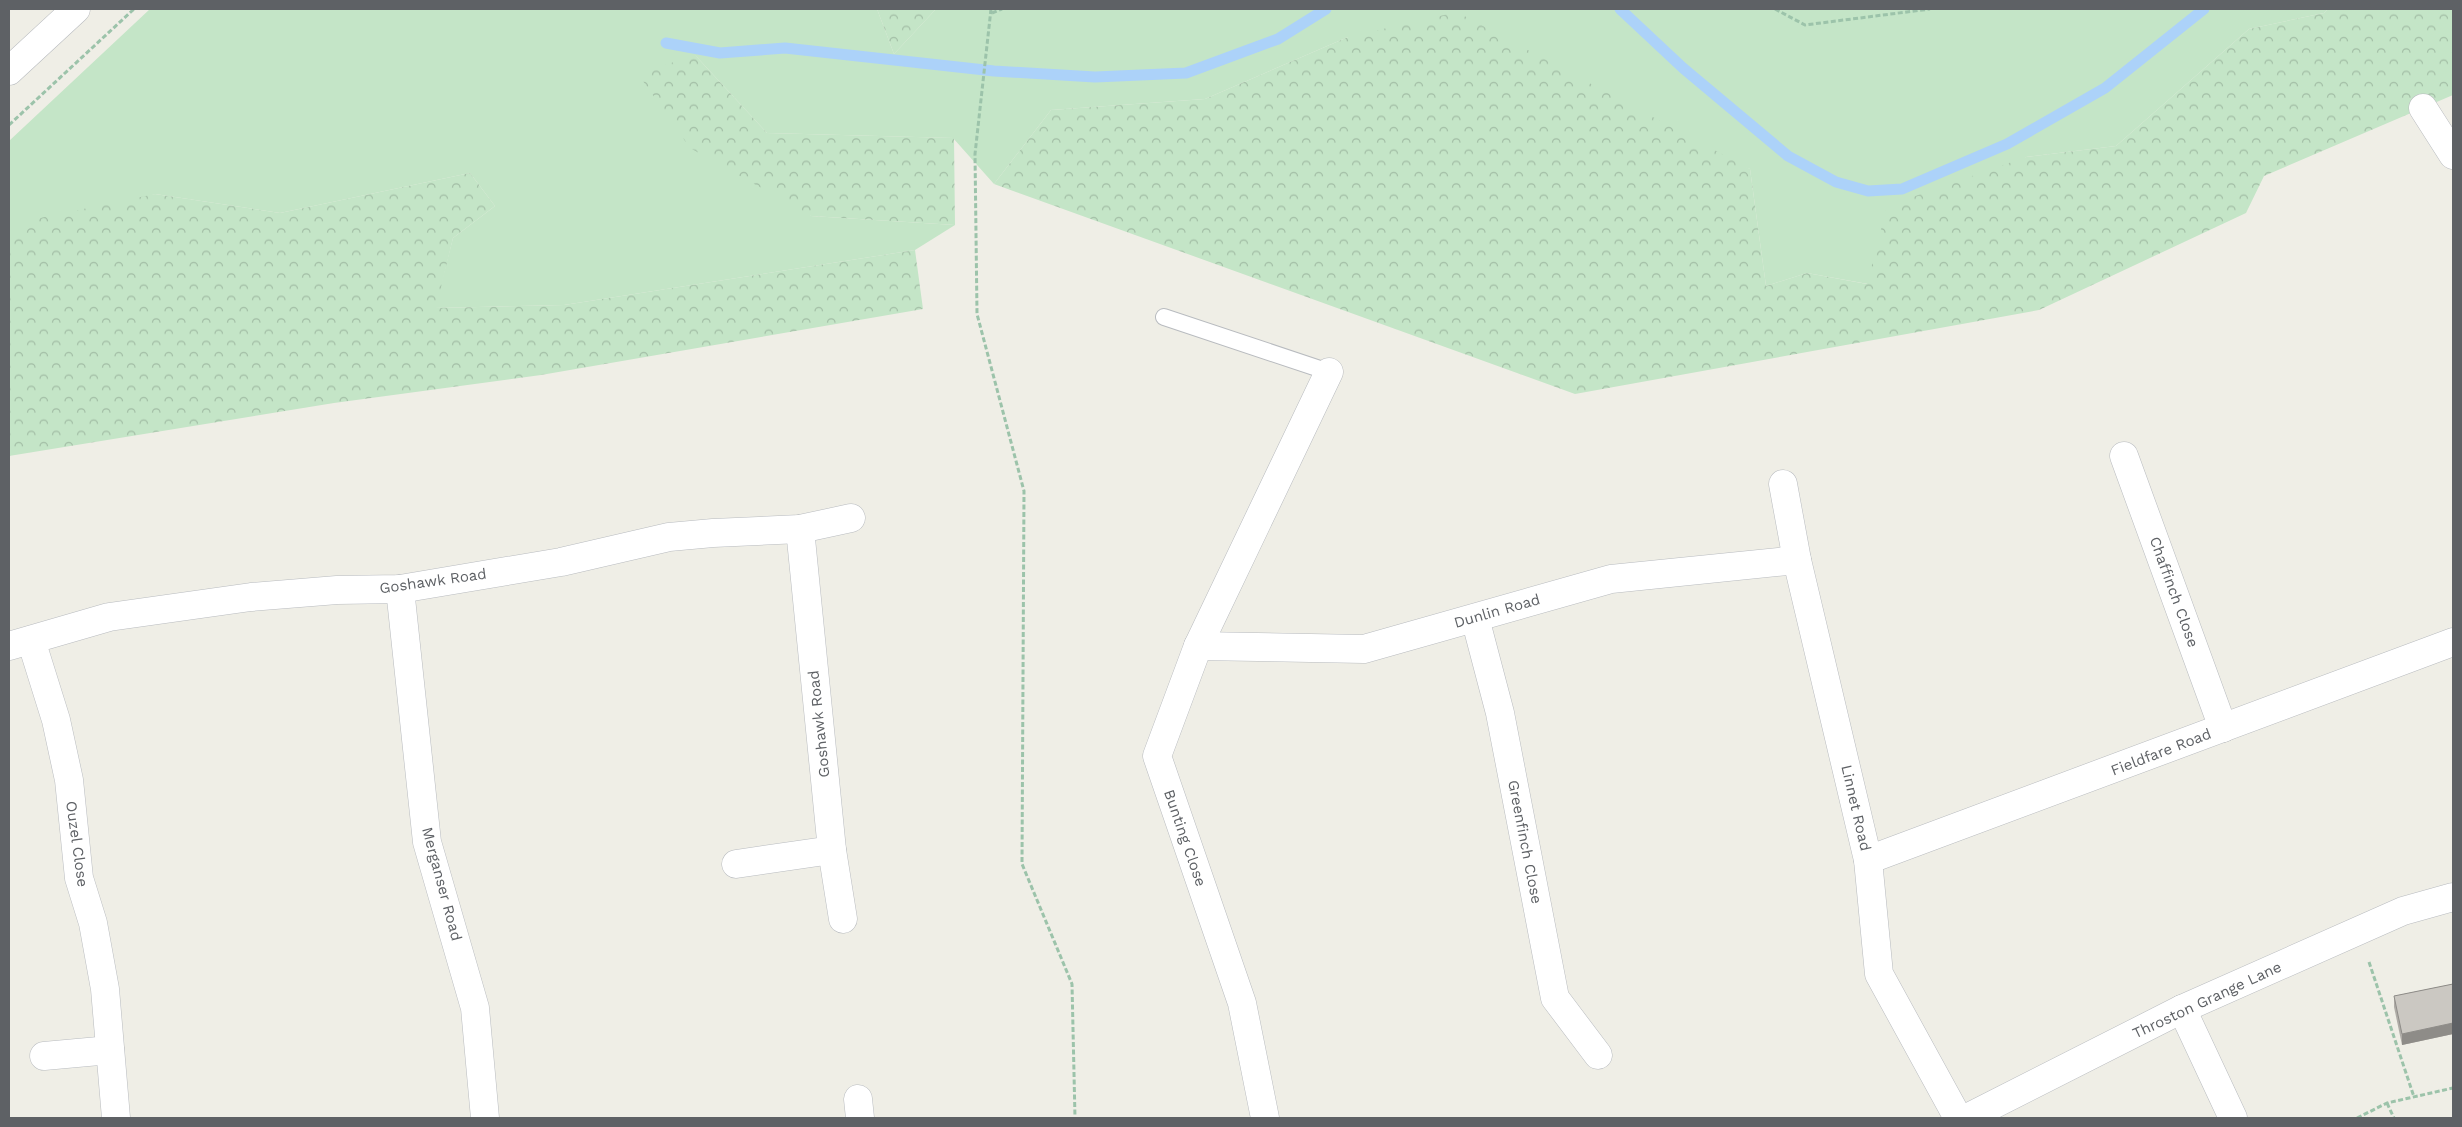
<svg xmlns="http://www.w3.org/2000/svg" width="2462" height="1127" font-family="'Work Sans',sans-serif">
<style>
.grass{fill:#c4e5c7}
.forest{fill:url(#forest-crowns)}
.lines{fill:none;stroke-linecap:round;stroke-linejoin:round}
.stream{stroke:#acd2f9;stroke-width:11}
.service-casing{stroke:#b8bbbf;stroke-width:18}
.minor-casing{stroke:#b8bbbf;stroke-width:29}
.tertiary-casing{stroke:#b8bbbf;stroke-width:29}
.path{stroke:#9cc3aa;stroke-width:3;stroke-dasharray:5 2.5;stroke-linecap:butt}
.service{stroke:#fff;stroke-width:16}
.minor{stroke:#fff;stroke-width:28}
.tertiary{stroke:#fff;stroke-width:28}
.wall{fill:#afaca7}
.shaded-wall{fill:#8e8c88}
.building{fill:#cbc8c2;stroke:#8e8c88}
.labels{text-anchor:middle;stroke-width:5;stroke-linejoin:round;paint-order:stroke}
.street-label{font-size:15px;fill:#5e6165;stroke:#fff}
</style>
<defs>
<pattern id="forest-crowns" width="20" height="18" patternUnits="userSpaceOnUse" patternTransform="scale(1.25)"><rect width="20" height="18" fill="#c4e5c7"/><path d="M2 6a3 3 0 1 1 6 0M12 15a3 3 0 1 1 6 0" fill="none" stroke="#a2bda5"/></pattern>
</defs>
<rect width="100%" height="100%" fill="#efeee6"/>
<!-- grass -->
<polygon class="grass" points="150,9 877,9 894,54 936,9 2328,9 2324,13 2249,29 2116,146 2026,157 1868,284 1807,273 1766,286 1750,169 1348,37 1205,99 1051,110 994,184 953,138 767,133 695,55 811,216 955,225 915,250 564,305 435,308 453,238 495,206 470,173 280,213 155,194 9,246 9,141"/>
<!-- forest -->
<g class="forest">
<polygon points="877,9 936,9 894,54"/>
<polygon points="2328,9 2453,9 2453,95 2264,176 2246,213 2039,310 1575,394 994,184 1051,110 1205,99 1348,37 1457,12 1750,169 1766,286 1807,273 1867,284 1887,206 2026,157 2116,146 2249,29 2324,13"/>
<polygon points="695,55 767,133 954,138 955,225 811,216 690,148 638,74"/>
<polygon points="470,173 495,206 453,238 436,308 564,305 915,250 923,309 541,375 334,403 9,456 9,246 40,218 155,194 280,213"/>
</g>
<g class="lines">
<!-- stream -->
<g class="stream">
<polyline points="1620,9 1683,68 1788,156 1836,182 1868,191 1902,189 2007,144 2105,88 2204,9"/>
<polyline points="666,43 720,53 785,48 994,71 1095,77 1186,73 1278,39 1326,9"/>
</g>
<!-- service casing -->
<g class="service-casing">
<polyline id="service" points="1164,317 1329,372"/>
</g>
<!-- minor casing -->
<g class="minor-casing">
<g id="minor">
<polyline points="9,71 76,9"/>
<polyline points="2423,108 2453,155"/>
<polyline points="2124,456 2223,728"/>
<polyline points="1783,484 1797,560 1868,860 1879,974 1958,1118"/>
<polyline points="800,529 832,850 843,919"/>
<polyline points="400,589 427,842 475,1008 485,1118"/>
<polyline points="1475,618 1500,713 1555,998 1598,1055"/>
<polyline points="31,640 56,720 69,780 79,878 93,923 105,989 116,1118"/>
<polyline points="9,646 109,617 251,597 337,590 400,589 561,562 669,537 713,533 800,529 851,518"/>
<polyline points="1198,646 1364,649 1611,579 1797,560"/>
<polyline points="1868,860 2453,642"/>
<polyline points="736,864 832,850"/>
<polyline points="2182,1009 2233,1118"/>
<polyline points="44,1056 110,1050"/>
<polyline points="858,1099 860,1118"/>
<polyline points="1265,1118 1242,1003 1157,756 1198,646 1329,372"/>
</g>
</g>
<!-- tertiary casing -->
<g class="tertiary-casing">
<polyline id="tertiary" points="1967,1118 2182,1009 2403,911 2453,897"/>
</g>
<!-- path -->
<g class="path">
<polyline points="991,9 975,154 977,314 1024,491 1022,864 1072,984 1075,1118"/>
<polyline points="1775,9 1805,25 1930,9"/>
<polyline points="992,13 1002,9"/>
<polyline points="9,125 134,9"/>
<polyline points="2369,962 2414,1097"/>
<polyline points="2387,1103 2394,1118"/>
<polyline points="2357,1118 2387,1103 2453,1088"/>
</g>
<!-- service -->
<use href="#service" class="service"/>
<!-- minor -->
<use href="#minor" class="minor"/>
<!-- tertiary -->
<use href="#tertiary" class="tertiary"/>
</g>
<!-- wall -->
<polygon class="wall" points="2453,984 2453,1034 2402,1045 2394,1007 2394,996"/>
<!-- shaded-wall -->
<polygon class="shaded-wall" points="2453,1023 2453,1034 2402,1045 2402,1034"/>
<!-- building -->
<polygon class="building" points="2453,984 2453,1023 2402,1034 2394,996"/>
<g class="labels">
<!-- street labels -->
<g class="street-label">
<text transform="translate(433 581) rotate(-8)" y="5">Goshawk Road</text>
<text transform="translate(2174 592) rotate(70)" y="5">Chaffinch Close</text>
<text transform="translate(1497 611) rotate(-16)" y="5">Dunlin Road</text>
<text transform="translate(819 724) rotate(-96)" y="5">Goshawk Road</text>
<text transform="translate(2161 752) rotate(-21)" y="5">Fieldfare Road</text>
<text transform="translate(1856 808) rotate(77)" y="5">Linnet Road</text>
<text transform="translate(1185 838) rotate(71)" y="5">Bunting Close</text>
<text transform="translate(1525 842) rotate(79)" y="5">Greenfinch Close</text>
<text transform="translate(77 844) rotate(82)" y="5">Ouzel Close</text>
<text transform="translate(442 884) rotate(75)" y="5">Merganser Road</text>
<text transform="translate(2207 1000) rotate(-25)" y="5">Throston Grange Lane</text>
</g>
</g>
<!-- border -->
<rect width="2462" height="1127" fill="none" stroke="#5e6165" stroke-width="20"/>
</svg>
